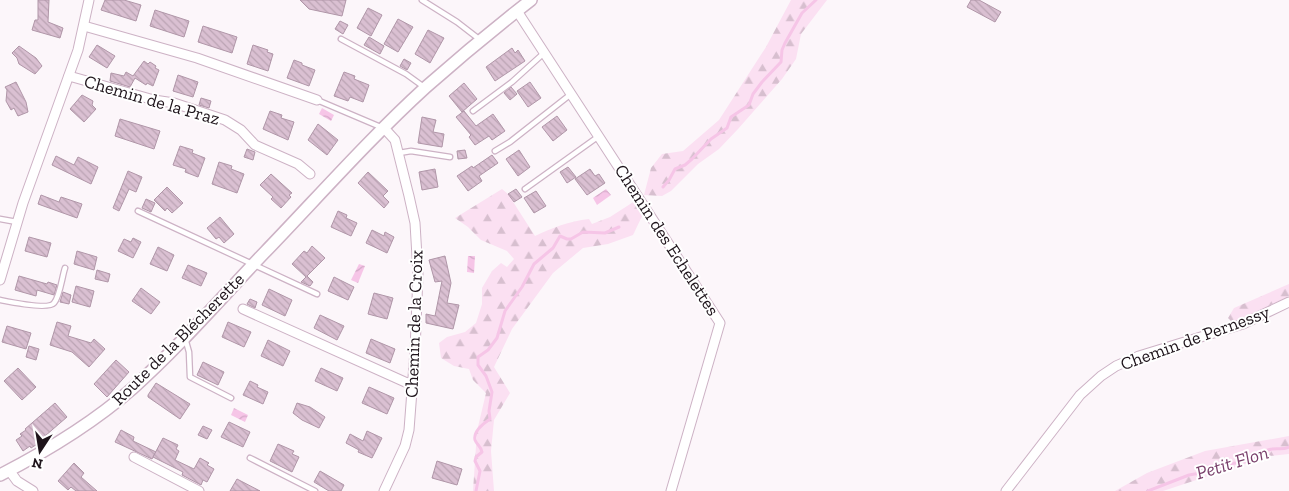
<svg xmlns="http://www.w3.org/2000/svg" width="1289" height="491" font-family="'Zilla Slab',serif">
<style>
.forest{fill:url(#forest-firs)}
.water{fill:url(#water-waves)}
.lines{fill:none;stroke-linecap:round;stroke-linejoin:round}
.stream{stroke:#f6c5e7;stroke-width:3}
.building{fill:url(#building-back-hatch);stroke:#b096a8}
.lane-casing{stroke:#cdb2c5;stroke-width:7}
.street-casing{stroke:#cdb2c5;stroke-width:11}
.secondary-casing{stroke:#cdb2c5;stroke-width:14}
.lane{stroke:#fff;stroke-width:4.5}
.street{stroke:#fff;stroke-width:9}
.secondary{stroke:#fff;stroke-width:11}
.labels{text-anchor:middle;stroke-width:4;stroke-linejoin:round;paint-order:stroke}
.street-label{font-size:18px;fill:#1e141b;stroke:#fff}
.water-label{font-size:19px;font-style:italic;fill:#783e6a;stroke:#fff}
</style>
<defs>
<pattern id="forest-firs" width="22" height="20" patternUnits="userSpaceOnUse" patternTransform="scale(1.25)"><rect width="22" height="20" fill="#fbe0f2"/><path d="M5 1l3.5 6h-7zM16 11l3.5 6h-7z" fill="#d7bfcf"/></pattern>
<pattern id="water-waves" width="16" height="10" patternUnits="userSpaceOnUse" patternTransform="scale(1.25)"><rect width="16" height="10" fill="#f6c5e7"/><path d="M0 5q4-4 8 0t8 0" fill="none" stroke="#d2a8c6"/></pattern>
<pattern id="building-back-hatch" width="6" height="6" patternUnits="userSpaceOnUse" patternTransform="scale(1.25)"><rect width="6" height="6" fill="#dac0d2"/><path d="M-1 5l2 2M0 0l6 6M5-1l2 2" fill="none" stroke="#bba4b4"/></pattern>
</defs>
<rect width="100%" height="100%" fill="#fcf6fa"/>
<!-- forest -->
<g class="forest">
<polygon points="791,0 827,0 801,34 796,59 782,79 738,129 719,149 698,164 671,191 662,196 644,195 651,168 662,154 683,151 719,120 766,47"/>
<path d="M502,189L508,194L535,236C552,228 569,221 589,219L592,224L610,217L638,199L645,210L633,235L608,244L583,248L553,273L512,329L494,367L510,393L494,420L491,451L494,491H473L477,431L486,393L473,380L469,369L454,366L441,358L439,343L447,337L465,332L476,323L482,304V288L492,271L501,263L507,267L514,259L507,251L481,240L468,227L455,218Z"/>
<polygon points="1289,284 1289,296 1233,323 1228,318 1234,308"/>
<polygon points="1289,436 1289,454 1269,456 1163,491 1115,491 1147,473 1205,451"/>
</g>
<!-- water -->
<g class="water">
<polygon points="322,108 334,115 331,121 319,114"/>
<polygon points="606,189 611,195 597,205 593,198"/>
<polygon points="468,256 475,256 474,273 467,272"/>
<polygon points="359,264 365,266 358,283 351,280"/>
<polygon points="234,408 248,415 245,422 231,415"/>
</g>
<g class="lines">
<!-- stream -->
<g class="stream">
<polyline points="663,187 669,180 675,169 685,165 692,159 711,139 727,128 731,117 749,105 753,94 762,82 781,62 782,50 785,43 802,13 816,0"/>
<path d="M476,491L480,471L475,461L476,457L482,452C481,446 477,445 475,440C473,431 484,423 490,419L489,411L492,392L486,376L478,365V357L488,350L497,338L505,311L522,287L534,264L553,248L560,236L567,239H571L583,232L605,233L619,227"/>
<path d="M1148,491L1189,475L1212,471L1228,464L1250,461C1255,456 1265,450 1272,449C1278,448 1283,450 1289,447"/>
</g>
</g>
<!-- building -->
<g class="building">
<polygon points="38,0 49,0 48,22 63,28 60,38 32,30 35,20 38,20"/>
<polygon points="105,0 124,0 141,5 136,21 101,10"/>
<polygon points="300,0 346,0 342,16 309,9"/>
<polygon points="971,0 979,0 1001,12 995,22 967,7"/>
<polygon points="368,8 382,15 371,36 357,28"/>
<polygon points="155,10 189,21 184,37 150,26"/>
<polygon points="398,19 413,27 398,52 384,44"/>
<polygon points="340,21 348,25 343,34 335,29"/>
<polygon points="203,26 237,37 232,53 198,42"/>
<polygon points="428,30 444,38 430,63 415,54"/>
<polygon points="369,37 384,46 380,54 364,45"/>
<polygon points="97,45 115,56 107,68 89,57"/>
<polygon points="253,45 268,50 267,52 273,54 268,71 247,64"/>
<polygon points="19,46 36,58 42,66 35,74 19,64 17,58 12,53"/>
<polygon points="512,48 515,53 518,50 525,61 495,81 486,67"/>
<polygon points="404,59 411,63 407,70 400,66"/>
<polygon points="294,60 302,63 302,65 315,70 309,86 287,78"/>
<polygon points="144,61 148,64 150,62 156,66 155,68 159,70 153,86 147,83 146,85 135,78 130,87 110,81 111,73 124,76 126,72 133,76"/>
<polygon points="344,72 355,76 354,79 369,85 363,102 350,97 348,101 334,96"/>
<polygon points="178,75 198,82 193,97 173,91"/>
<polygon points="16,82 26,102 28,112 18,116 14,108 11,110 6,101 7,90 5,87"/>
<polygon points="530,82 541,98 528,107 517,91"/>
<polygon points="464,83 477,99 462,112 449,96"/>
<polygon points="511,87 517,94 510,100 504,93"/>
<polygon points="82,95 93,101 92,105 96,109 84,122 70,109"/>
<polygon points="201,98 211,101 209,108 199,105"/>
<polygon points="270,111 282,115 281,118 294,122 288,140 263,129"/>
<polygon points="464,111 476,126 493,114 505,131 492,140 489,136 475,145 469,137 471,135 456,117"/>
<polygon points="557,116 567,130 553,141 542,127"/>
<polygon points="422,117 436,120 433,132 444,134 442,147 418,143"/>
<polygon points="120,119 160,131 154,149 115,136"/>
<polygon points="318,124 338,140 327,155 308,140"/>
<polygon points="180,146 193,150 192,153 205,158 198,177 185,172 186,169 173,165"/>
<polygon points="247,149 255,152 253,160 244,157"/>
<polygon points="465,150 467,158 458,159 457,151"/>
<polygon points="519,150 530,167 518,176 506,159"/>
<polygon points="492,155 498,163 479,176 482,181 468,191 457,176 472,166 473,168"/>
<polygon points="56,156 74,165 78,157 98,167 91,184 52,165"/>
<polygon points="219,162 232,166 231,169 244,174 237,193 212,184"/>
<polygon points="568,167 576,177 567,183 560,172"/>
<polygon points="435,169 438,187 422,190 419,172"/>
<polygon points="590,169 595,176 599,174 605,183 587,195 575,179"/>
<polygon points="128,171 142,177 136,192 129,189 119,211 113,208"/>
<polygon points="368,172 388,191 383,196 389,202 384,208 358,183"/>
<polygon points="271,174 292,193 289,195 291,197 281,208 271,199 273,197 260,185"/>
<polygon points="167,187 183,203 172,213 167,208 165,211 154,200"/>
<polygon points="516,189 522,197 514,202 508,194"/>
<polygon points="536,191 546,206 534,213 524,198"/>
<polygon points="41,195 59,202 61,197 82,204 77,218 38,204"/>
<polygon points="146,199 155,203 151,212 142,208"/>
<polygon points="338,211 347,215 346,218 357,223 351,236 331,227"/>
<polygon points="220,217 234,234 224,243 219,237 216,239 207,228"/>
<polygon points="372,230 384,236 385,232 394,237 387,253 366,243"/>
<polygon points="29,237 51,243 47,257 25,251"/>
<polygon points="133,238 141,242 133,258 118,251 124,239 131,242"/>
<polygon points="312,246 325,258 307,276 313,282 310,286 301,282 306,277 292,264 304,251 307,253"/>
<polygon points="158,247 174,255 167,271 150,264"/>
<polygon points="77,251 97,257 94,270 74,264"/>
<polygon points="445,256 451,283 447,303 459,305 453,329 426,323 426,314 435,316 442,281 435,282 429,260"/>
<polygon points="188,265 207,273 201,286 182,278"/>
<polygon points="97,270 110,274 108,282 95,279"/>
<polygon points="19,276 47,284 48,282 57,285 54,295 37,290 36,296 15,290"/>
<polygon points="334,277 354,287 348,300 328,291"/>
<polygon points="76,286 94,291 90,307 72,302"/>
<polygon points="141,288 160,302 151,314 132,301"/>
<polygon points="269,289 292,300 285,316 262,305"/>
<polygon points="63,292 71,295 69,304 60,302"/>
<polygon points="374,293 393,298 387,319 368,314"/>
<polygon points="250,299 257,302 255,308 247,304"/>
<polygon points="320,315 344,326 337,340 314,328"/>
<polygon points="57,322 71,326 68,336 91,343 94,339 105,349 89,367 72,352 50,345"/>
<polygon points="228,322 251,332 244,347 222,337"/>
<polygon points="7,326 31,333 26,349 2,342"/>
<polygon points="371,339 395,349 390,363 366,353"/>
<polygon points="268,340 290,351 283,366 261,356"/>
<polygon points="29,346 39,349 36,360 26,357"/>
<polygon points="116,360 129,372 107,397 94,384"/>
<polygon points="203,362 224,372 218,385 197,375"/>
<polygon points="18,368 36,387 22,400 4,381"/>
<polygon points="321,368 343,378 337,391 315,381"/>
<polygon points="250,381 258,385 257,387 268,392 263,404 243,395"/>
<polygon points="156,383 190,404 180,419 148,397 148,395"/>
<polygon points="369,387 394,398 387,414 362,403"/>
<polygon points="55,403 67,417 45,436 47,438 31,448 30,446 23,451 16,440 22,436 20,434 26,430 25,429"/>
<polygon points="297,403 310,407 325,417 319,428 302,420 293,413"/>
<polygon points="229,422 250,432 243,447 221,437"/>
<polygon points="203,426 212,430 207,439 198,435"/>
<polygon points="121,430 134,437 133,441 156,452 152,459 115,442"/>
<polygon points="367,431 382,438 372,458 358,452 359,450 346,443 350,434 363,441"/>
<polygon points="163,438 178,445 176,449 179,451 175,460 194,469 200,458 209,463 207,465 214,469 207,482 203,480 201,485 182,475 183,472 153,457"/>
<polygon points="278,444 294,451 292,454 299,457 292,472 270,461"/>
<polygon points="437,461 462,469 457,485 432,478"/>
<polygon points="74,463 84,473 81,477 97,491 76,491 71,487 68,490 58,481"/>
<polygon points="320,471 344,485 341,491 329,491 314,482"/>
<polygon points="237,479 260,491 230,491"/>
</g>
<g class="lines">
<!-- lane casing -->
<g class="lane-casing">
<g id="lane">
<polyline points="422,0 457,22 479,39"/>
<polyline points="341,39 406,74 424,87"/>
<polyline points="317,100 383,128"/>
<polyline points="473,111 512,82 544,53"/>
<polyline points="495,151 510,142 571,94"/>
<polyline points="399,153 411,151 450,157"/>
<polyline points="525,189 599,136"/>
<polyline points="138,211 317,294"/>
<polyline points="0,219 17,222"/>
<path d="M0,300C10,302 49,310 54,303C60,296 62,277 65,268"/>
<polyline points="185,338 189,352 190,377 231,398"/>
<polyline points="250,458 315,491"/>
</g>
</g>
<!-- street casing -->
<g class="street-casing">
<g id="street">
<polyline points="517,11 720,323 671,491"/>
<polyline points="84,26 197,58 317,100"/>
<polyline points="69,76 154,100 174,103 225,120 241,130 255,145 298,164 310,174"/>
<polyline points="0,280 23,203 78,50 89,0"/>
<polyline points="243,309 405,382 413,384"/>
<polyline points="134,457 199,491"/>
<polyline points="9,470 17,481 33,491"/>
<polyline points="384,491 405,446 409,430 415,351 418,274 415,223 409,196 395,140 384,128"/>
<polyline points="1006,491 1080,395 1101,376 1116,366 1139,356 1243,324 1289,302"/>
</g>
</g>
<!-- secondary casing -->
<g class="secondary-casing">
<path id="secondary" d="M0,475C47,451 93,423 133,388C180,346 221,298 265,252C318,197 369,139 426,87C460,57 495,28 531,0"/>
</g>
<!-- lane -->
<use href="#lane" class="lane"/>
<!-- street -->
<use href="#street" class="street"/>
<!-- secondary -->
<use href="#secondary" class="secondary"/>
</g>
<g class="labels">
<!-- street labels -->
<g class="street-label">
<text transform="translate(152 100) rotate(16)" y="6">Chemin de la Praz</text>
<text transform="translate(667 240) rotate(57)" y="6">Chemin des Echelettes</text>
<text transform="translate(414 324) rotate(-88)" y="6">Chemin de la Croix</text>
<text transform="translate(1195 338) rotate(-20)" y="6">Chemin de Pernessy</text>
<text transform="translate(178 339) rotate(-45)" y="6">Route de la Blécherette</text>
</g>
<!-- water labels -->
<g class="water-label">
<text transform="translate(1232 462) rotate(-17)" y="7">Petit Flon</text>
</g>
</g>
<!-- north arrow -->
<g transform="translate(40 451) rotate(192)" stroke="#ffffff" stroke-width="4" paint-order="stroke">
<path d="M0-4L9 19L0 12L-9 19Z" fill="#1e141b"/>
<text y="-8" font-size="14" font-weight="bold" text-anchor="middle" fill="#1e141b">N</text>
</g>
</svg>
